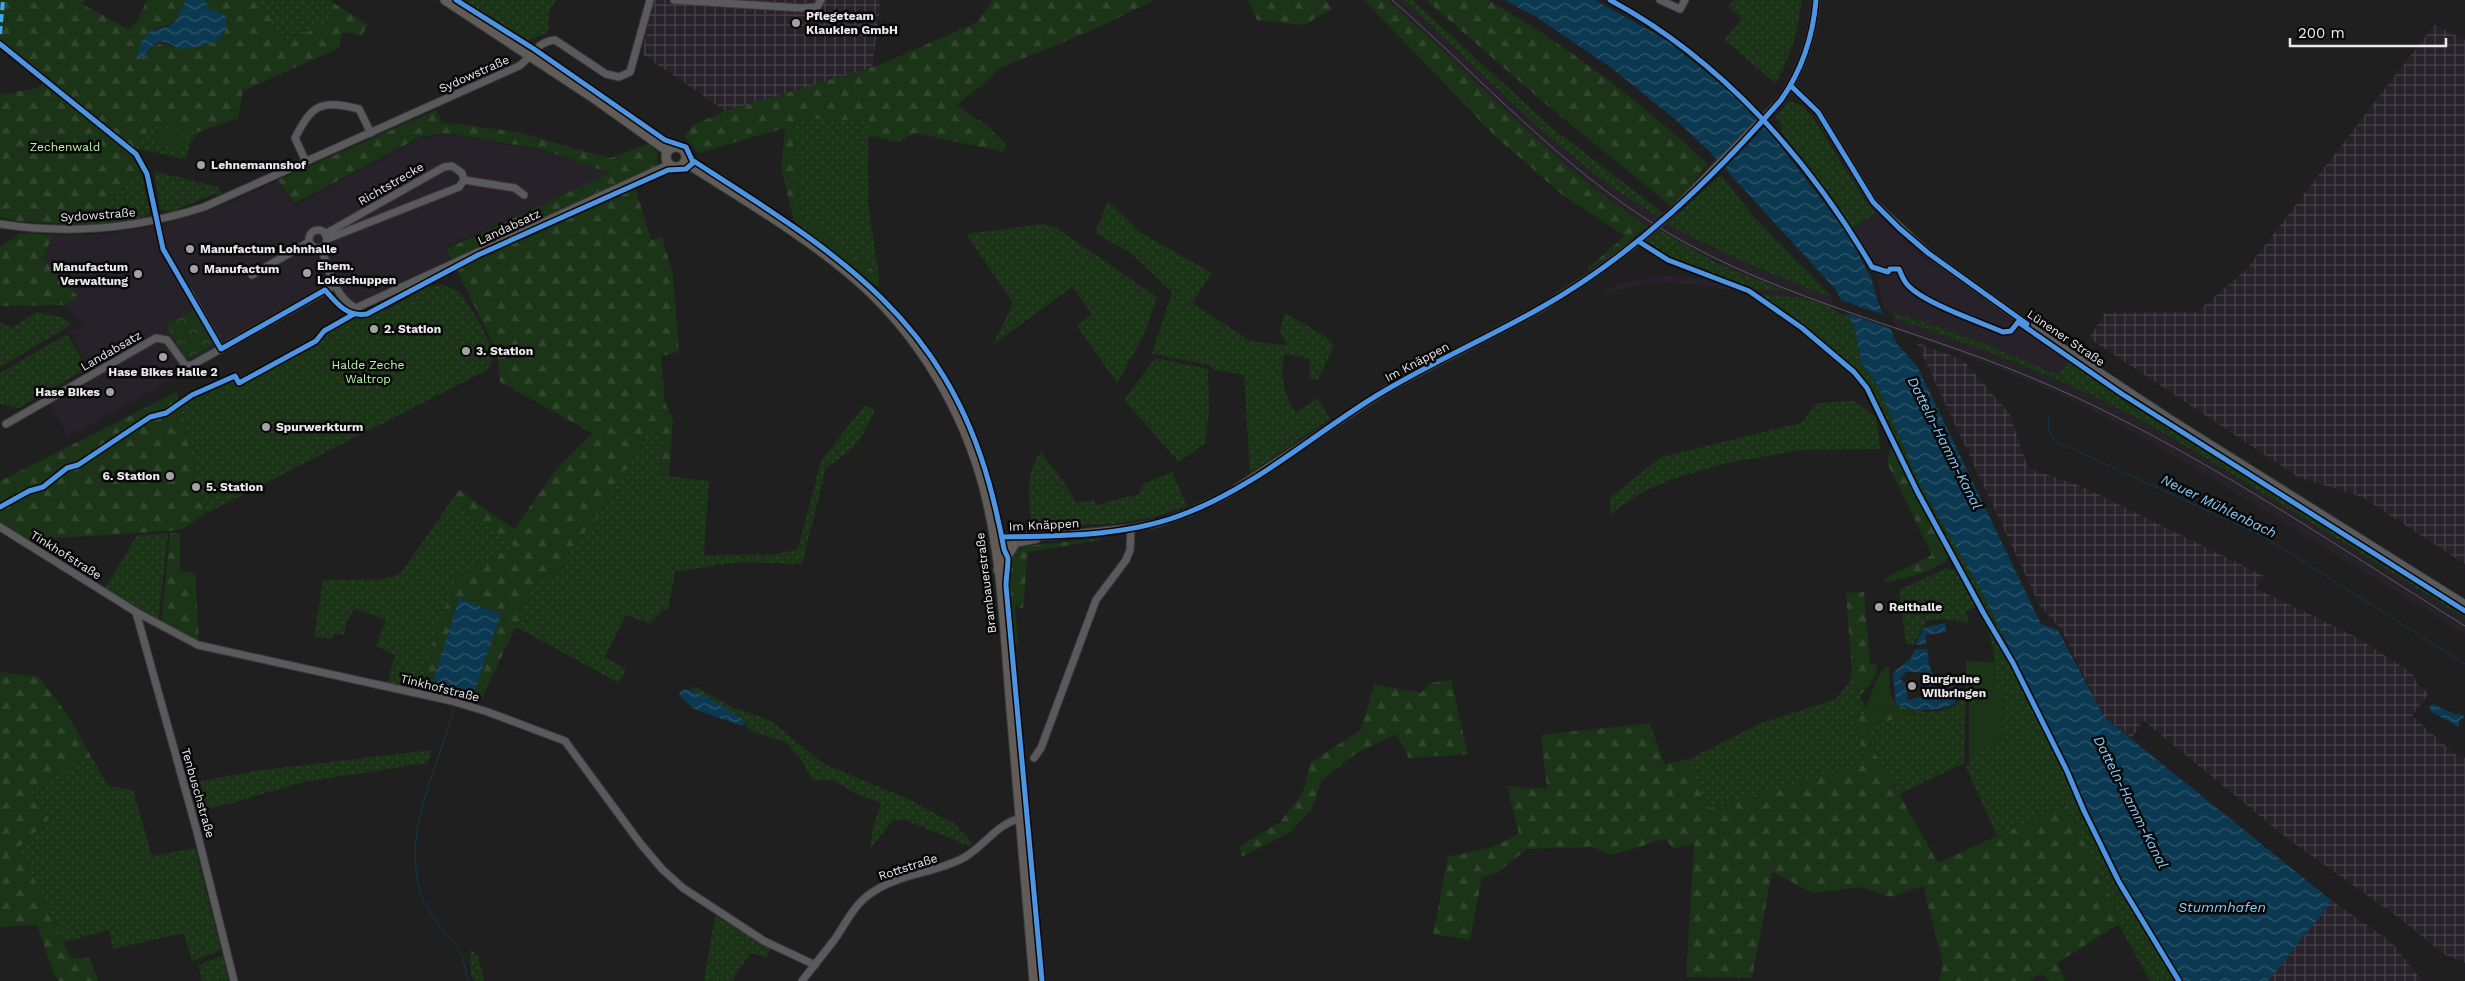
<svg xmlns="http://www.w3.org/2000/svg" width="2465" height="981" font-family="'Work Sans',sans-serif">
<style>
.built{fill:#27222a}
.industrial{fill:url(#industrial-grid)}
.grass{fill:url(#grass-dots)}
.forest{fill:url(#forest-firs)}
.park{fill:url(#park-crowns)}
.pitch{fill:#1b3316}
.water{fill:url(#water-waves)}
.pier{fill:#201f20}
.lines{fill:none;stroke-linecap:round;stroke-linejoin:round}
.stream{stroke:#0c3952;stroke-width:1}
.minor-casing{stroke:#3a3a3b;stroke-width:9}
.major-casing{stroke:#3a3a3b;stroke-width:11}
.minor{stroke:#5a595b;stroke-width:7}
.major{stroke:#615c58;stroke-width:9}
.rail{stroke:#5b5a5b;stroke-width:1}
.minor-bridge-casing{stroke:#3a3a3b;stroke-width:9;stroke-linecap:butt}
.minor-bridge{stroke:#5a595b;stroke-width:7}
.quiet{stroke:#3fa9f5;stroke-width:4;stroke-dasharray:8 4;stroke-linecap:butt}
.cycleway-casing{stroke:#090809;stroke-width:8}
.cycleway{stroke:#4d94e3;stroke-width:5}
.poi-dot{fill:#a4a2a5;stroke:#090809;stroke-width:2}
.labels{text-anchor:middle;stroke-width:5;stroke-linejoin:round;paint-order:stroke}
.poi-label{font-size:12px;font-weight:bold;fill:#ebe9ec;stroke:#090809;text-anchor:start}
.street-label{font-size:12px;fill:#ebe9ec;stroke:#090809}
.park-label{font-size:12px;fill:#baf6ad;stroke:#090809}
.water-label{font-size:14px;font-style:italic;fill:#88ccf7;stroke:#090809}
</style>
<defs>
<pattern id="industrial-grid" width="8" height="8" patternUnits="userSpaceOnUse" patternTransform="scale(1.25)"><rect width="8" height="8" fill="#27222a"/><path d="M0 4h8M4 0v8" fill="none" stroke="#464249"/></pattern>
<pattern id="grass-dots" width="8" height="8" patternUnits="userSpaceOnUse" patternTransform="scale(1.25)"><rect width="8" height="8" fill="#1b3316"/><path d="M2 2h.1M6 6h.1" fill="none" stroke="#31472d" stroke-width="1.8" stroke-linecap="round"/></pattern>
<pattern id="forest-firs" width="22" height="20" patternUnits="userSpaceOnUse" patternTransform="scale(1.25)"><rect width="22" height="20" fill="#1b3316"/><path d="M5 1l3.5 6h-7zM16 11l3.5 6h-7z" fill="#31472d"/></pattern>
<pattern id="park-crowns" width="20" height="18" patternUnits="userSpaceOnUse" patternTransform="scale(1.25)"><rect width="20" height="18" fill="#1b3316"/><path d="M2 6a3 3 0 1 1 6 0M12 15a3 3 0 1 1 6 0" fill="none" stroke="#31472d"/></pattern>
<pattern id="water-waves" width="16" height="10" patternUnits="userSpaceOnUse" patternTransform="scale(1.25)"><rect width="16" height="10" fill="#0c3952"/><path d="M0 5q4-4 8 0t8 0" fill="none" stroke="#30566b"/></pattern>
</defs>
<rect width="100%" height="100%" fill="#201f20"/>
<!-- built -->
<g class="built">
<polygon points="1387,0 1404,0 1543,132 1609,186 1700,243 1754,267 1833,298 1832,303 1836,304 1835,309 1784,296 1670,282 1646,283 1605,294 1603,291 1618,284 1663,276 1690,277 1750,289 1780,290 1696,253 1648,226 1603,195 1535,139"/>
<polygon points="445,134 540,150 611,173 445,247 451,264 361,310 345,305 334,289 68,437 50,403 94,378 70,332 84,324 76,318 65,305 78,297 43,258 53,235 97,235 159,226 222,206 278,181 294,206 419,139"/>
<polygon points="1876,213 1916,252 2068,361 2059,375 1978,341 1884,309 1877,277 1868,255 1852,228"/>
<polygon points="1894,318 1955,338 2022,365 2095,397 2147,424 2297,514 2465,619 2465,634 2215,480 2131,431 2071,399 2008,372 1894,329 1896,324 1892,323"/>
</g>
<!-- industrial -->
<g class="industrial">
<polygon points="653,0 881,0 872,68 726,111 642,54"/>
<polygon points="2434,25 2465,40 2465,564 2362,497 2298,477 2089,338 2105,313 2197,312 2246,270"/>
<polygon points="1917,343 1963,360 2009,413 2028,468 2083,487 2264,576 2255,588 2356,637 2413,674 2418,686 2429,693 2412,716 2457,756 2465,758 2465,963 2444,954 2402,920 2288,839 2143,720 2132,738 2104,717 2061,629 2040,606"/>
<polygon points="2332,901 2391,942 2422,981 2268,981"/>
</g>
<!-- grass -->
<g class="grass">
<polygon points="257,0 330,0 332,2 332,20 287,41 272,29 256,8"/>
<polygon points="460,0 556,0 549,12 548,33 526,41 496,20"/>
<polygon points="1404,0 1412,0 1550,126 1663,213 1658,217 1609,186 1543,132"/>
<path d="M1735,0H1802C1798,30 1791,56 1776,83C1757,69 1742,54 1724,40L1742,19L1728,6Z"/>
<polygon points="1789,101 1802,105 1812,116 1866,202 1876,213 1852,228 1782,132 1781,123 1776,117"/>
<polygon points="795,117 868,121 868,205 879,275 800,214"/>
<polygon points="154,123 199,132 190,143 186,159 134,148"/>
<polygon points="141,170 150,213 144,218 99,224 69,224 72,219 110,203"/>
<polygon points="157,172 218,187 222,194 214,194 170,212 160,209 154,173"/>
<path d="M1721,175L1753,216L1833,298C1776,276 1720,254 1667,224Z"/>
<path d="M1108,201L1141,233L1212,273L1192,303L1250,341L1287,345L1280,331L1285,313L1326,337L1334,346L1318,380L1309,379L1310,359L1284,354C1280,376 1283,394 1296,412L1318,398L1330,419L1250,473L1244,375L1214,370L1209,365L1152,354L1172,292L1131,253L1095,233Z"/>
<polygon points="1043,224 1055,227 1157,297 1144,335 1117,383 1077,326 1092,314 1072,287 993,345 1013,303 966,234"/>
<polygon points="1659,230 1715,262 1782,290 1750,289 1669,258 1644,243"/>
<polygon points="443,285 459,291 480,323 494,353 491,365 485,371 205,514 180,405 235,379 240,386 315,347 332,330 355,319 388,309 428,287"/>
<path d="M1757,294C1782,296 1820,296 1840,314H1847L1854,326L1862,364L1877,384L1921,484L1982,592L2136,908L2182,981H2150L2118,924L2121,922L2066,804L1997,836L1966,767L1970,763L1969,756L2006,738V693L1995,692C1996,661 1994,634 1976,607L1966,611L1969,623L1942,619L1927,621L1913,645L1906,643L1899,592L1903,588L1946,568L1954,571L1955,559L1911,474L1870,387L1856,370L1800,324Z"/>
<polygon points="37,312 64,318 71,325 0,367 0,322 11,328"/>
<path d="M1893,312L1978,341L2059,375L2068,361L2465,613V619C2397,576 2328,533 2259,491C2205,458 2152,424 2095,397C2029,366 1962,341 1894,318Z"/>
<polygon points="67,334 87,368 19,408 0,404 0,373"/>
<polygon points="1155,358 1208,369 1209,411 1205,443 1179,462 1124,400"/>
<polygon points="1855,401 1876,417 1880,449 1801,450 1727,463 1672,479 1643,492 1610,514 1610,498 1661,457 1801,423 1817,403"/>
<path d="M864,406L875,409C863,439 853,451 826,468L802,564L738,562L675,572L668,610L663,609L650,624L626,615L605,657L626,669L619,683L516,627L518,622L524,621L528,595L537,582L551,576L563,565L573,546L593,523L649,432L664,433L659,475L709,481L704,555L777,554L798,549L821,461Z"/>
<path d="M1041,452L1065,484L1076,503L1094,500L1096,505L1139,494L1143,484L1172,472L1187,506L1155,517L1114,524L1031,527C1030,501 1023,473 1041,452Z"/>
<polygon points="452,500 515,546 457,576 436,631 422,691 387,684 395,655 376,646 386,620 355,608 347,620 344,635 334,634 333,639 314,637 323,580 384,579 401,573"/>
<polygon points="168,533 159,616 157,619 105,589 137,535"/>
<polygon points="1852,672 1862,701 1869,712 1853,718 1866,764 1705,810 1689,759 1761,723 1836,699 1849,683"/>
<polygon points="696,687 732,707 771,721 824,764 904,797 955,824 973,844 969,846 905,820 893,820 870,849 873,828 881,803 856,794 833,780 812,780 804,764 786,742 750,731 744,720 690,689"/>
<polygon points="1966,700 1964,763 1899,794 1882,764 1878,765 1868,726 1922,712 1940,711 1954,706 1958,701"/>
<polygon points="432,750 427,763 303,782 232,803 193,812 185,784 255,771"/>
<polygon points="91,756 108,786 133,790 152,856 195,848 221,950 192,961 184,933 113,949 109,930 64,942 19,847 49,819 30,790"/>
<polygon points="715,916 771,947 767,957 751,953 737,972 733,981 704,981"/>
<polygon points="470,949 478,956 484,981 475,981 471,975"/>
<polygon points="223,956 228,981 202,981 198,965"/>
</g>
<!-- forest -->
<g class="forest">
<path d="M0,0H85L82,4L128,29L136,23L147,0H186C181,18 172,25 154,29L144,57C154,45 160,38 174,48L216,41L225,32L224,14C213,12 208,11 205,0H257L256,8L272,11V29L287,41L332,20V2L368,25L361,36L342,32L339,48L243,91L238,118L199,132L154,123L130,153L141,170C125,187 98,221 72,219L69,224L18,221L0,217V95L37,88L43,84L0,49Z"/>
<polygon points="993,0 1154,0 1100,27 998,69 989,80 956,105 987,125 1006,144 1004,152 915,133 897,142 868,135 868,121 795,118 800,214 879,275 879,288 794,221 781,168 785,128 698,153 684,136 695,124 726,111 879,65 978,22"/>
<polygon points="1248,0 1325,0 1332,9 1304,25 1257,20"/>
<path d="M1364,0H1387C1474,76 1550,163 1648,226L1612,255L1590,269L1588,268L1625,236L1564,196L1495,136Z"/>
<path d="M1426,0H1488L1502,8C1579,54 1642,104 1708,164L1695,180L1693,186L1671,206L1542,101Z"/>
<polygon points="436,110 442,122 517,132 610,158 648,144 657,151 659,176 635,187 651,240 662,237 673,275 679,352 661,356 665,403 673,419 669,476 659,475 664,433 649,432 593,523 573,546 563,565 551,576 537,582 528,595 524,621 518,622 482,698 474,692 501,614 459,598 432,688 422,691 436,631 457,576 514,546 452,500 459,490 514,529 558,467 592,433 500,382 497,351 446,249 610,173 540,149 446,133 420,137 294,204 278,180"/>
<polygon points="20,233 53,235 43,258 78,297 65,305 0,306 0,247"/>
<polygon points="177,392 205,514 181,530 31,540 0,532 0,481"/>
<path d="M1891,447L1949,557C1941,570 1904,578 1888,582L1883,579L1932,555L1887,463Z"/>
<polygon points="170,533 180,533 180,571 195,573 199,643 161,623"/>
<path d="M1100,538V540L1028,552L1023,609L1015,605L1018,645H1013C1011,620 1000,574 1013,552L1026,546Z"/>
<path d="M1864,592L1870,664L1877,663C1877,678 1871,686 1860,695L1852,672L1846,593Z"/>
<polygon points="0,672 39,677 69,717 91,756 30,790 49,819 19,847 71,958 90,958 98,981 59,981 54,975 37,925 0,927"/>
<polygon points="1451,680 1468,754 1409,758 1396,734 1355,754 1322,780 1311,810 1292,831 1241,857 1240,846 1280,822 1302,794 1311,762 1361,730 1374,684 1421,693 1430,683"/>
<polygon points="1896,705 1909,709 1922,709 1922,712 1868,726 1878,764 1882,764 1938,863 2066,804 2122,922 2057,963 2065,981 2049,981 2041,974 2030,981 1939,981 1943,964 1923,886 1891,897 1860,887 1813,893 1772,872 1752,978 1686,977 1694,844 1674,849 1665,839 1612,855 1592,847 1527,849 1497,873 1482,877 1470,940 1433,934 1448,857 1492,847 1519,834 1507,786 1547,789 1541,735 1650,723 1664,764 1689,759 1706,809 1866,764 1853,718 1869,712 1895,711"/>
</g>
<!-- park -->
<polygon class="park" points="194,310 213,344 190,358 185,357 166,325"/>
<!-- pitch -->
<g class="pitch">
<polygon points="158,126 188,132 184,149 153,142"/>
<polygon points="1966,661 1996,662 1995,692 2006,693 2006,738 1969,756 1969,692 1965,692"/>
<polygon points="1885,667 1889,667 1890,692 1896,705 1895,711 1869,712 1866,708 1878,676"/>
</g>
<!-- water -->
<g class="water">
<path d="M186,0H205C209,14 218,9 226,16C231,44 200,47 179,49C174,47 169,42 164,42C151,40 148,58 136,60L141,43L149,32L168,26L175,21Z"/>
<polygon points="1505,0 1595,0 1666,40 1739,99 1769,131 1847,233 1871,278 1878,302 1897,344 1917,366 2041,624 2058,630 2104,717 2332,901 2268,981 2182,981 2136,908 1982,592 1920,484 1877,384 1862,364 1854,326 1836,290 1709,151 1676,120 1613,69 1538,18"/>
<polygon points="459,598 501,614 474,692 433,682"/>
<polygon points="1945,623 1946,632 1926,635 1926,644 1915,645 1924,628"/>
<path d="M1915,649H1927L1929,665L1934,679L1926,680L1921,672H1906L1900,679L1905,683L1908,700L1924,696L1927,692V685L1935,683L1936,688L1941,689L1951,678L1955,679L1953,686L1961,690L1954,704C1936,712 1915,711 1896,705L1893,673L1911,658Z"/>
<path d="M683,689C699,689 729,711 744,720L746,724L741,726L694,709L679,695Z"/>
<polygon points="2433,704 2455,714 2463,715 2464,718 2459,720 2459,727 2430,711 2429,708"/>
</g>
<!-- pier -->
<g class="pier">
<polygon points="1759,117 1767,125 1723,170 1715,161"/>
<polygon points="1837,299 1887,316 1893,329 1844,312"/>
</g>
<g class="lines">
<!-- stream -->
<g class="stream">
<polyline points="2049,418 2048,429 2055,441 2263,536 2465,664"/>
<polyline points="455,699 458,688"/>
<path d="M454,706C440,767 402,826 420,891C427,917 447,931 460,952C465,960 464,972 469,981"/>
</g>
<!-- minor casing -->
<g class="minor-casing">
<g id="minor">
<polyline points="674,0 802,8 817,7 821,0"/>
<polyline points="1660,0 1680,9 1685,0"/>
<polyline points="1791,86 1818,112 1873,202 1928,253 2021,320 2169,418 2465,604"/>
<path d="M306,162L295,138C313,103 321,100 359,109L371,133"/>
<polyline points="464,180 515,188 524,195"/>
<path d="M1670,214L1781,100C1802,70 1813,37 1816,0"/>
<path d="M0,224C70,235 136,229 204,207L519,66C533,56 536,42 555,40L606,74L619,77L630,72L650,0"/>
<circle cx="318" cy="239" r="9"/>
<polyline points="325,234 444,167 452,166 462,173 464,180 459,187 327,239"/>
<path d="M321,248C329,269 334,297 356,308L670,164"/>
<polyline points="252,275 309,242"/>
<polyline points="188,291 221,349"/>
<polyline points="6,424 156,338 167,340 186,366 192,365 335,285"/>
<polyline points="0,527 136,612 198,645 452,701 488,712 565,741 640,843 662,869 683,888 764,941 815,965"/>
<polyline points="994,543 1003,537 1052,536 1131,528 1159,523 1189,512 1226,495 1389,388 1543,307 1591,276 1640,240"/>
<polyline points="994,543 1004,546 1037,539"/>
<polyline points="136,612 196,828 234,981"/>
<polyline points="1034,758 1041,748 1096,600 1126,560 1130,550 1131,528"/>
<path d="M802,981C813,967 824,953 835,939C848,920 855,902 876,890C903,873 937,873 965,857C985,845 998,823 1021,818"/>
</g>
</g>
<!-- major casing -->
<g class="major-casing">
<g id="major">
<polyline points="445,0 598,101 668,151"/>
<circle cx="676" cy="157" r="10"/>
<path d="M685,162C746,201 819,243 872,294C929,350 969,423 987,500C1003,568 1005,640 1011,709C1019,800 1026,890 1034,981"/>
<polyline points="998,570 1014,545"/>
</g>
</g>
<!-- minor -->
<use href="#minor" class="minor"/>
<!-- major -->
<use href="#major" class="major"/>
<!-- rail -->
<path class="rail" d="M1392,0C1484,80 1559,167 1665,231C1785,303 1925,330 2051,386C2197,450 2330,542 2465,626"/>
<!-- minor-bridge casing -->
<g class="minor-bridge-casing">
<polyline id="minor-bridge" points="1640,240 1670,214"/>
</g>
<!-- minor-bridge -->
<use href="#minor-bridge" class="minor-bridge"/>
<!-- quiet -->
<polyline class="quiet" points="0,34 3,0"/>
<!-- cycleway casing -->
<g class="cycleway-casing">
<g id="cycleway">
<path d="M456,0L534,49L665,140L686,147L692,160C830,249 942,314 989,483C995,505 1000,527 1004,549C1005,553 1008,556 1008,559C1008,568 1006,577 1006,586L1042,981"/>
<path d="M1610,0C1722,60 1809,160 1872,267L1888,272L1890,269H1899C1901,274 1903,279 1906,283C1920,302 1980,322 2003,332L2011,331L2018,322L2122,394L2465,611"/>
<path d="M0,44L136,154L147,174L163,249L221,349L325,290C337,304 347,317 367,314L478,255L668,170L686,169L694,162"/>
<polyline points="1791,86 1818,112 1873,202 1899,228 1928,253 2027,324"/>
<polyline points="1638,241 1668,260 1749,291 1802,328 1854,372 1867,388 1917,491 1984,614 2013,663 2067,771 2084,811 2119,882 2179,981"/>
<polyline points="0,507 29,491 43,487 67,468 78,465 150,417 166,413 192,395 235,376 239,383 316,341 324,331 354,314"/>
<path d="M1003,537C1064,536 1132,536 1189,512C1257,485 1314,434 1376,396C1430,363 1488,338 1542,307C1634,255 1712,179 1781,100C1802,70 1813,37 1816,0"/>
</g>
</g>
<!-- cycleway -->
<use href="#cycleway" class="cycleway"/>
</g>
<!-- markers -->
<g class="poi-dot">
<circle cx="796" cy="23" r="5"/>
<circle cx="201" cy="165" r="5"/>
<circle cx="190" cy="249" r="5"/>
<circle cx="194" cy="269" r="5"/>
<circle cx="307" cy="273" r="5"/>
<circle cx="138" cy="274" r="5"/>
<circle cx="374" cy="329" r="5"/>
<circle cx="466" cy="351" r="5"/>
<circle cx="163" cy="357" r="5"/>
<circle cx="110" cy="392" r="5"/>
<circle cx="266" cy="427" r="5"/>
<circle cx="170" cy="476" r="5"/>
<circle cx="196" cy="487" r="5"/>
<circle cx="1879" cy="607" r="5"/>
<circle cx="1912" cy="686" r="5"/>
</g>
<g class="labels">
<!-- poi labels -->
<g class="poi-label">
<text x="806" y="20">Pflegeteam<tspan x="806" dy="14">Klaukien GmbH</tspan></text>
<text x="211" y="169">Lehnemannshof</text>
<text x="200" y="253">Manufactum Lohnhalle</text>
<text x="317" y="270">Ehem.<tspan x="317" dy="14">Lokschuppen</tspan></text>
<text x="128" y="271" text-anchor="end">Manufactum<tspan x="128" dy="14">Verwaltung</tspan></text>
<text x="204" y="273">Manufactum</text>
<text x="384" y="333">2. Station</text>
<text x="476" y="355">3. Station</text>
<text x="163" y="376" text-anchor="middle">Hase Bikes Halle 2</text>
<text x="100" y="396" text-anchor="end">Hase Bikes</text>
<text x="276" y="431">Spurwerkturm</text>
<text x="160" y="480" text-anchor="end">6. Station</text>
<text x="206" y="491">5. Station</text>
<text x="1889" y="611">Reithalle</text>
<text x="1922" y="683">Burgruine<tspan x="1922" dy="14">Wilbringen</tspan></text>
</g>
<!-- street labels -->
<g class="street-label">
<text transform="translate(474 74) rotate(-24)" y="4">Sydowstraße</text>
<text transform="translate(391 184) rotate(-30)" y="4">Richtstrecke</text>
<text transform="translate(98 215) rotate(-4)" y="4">Sydowstraße</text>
<text transform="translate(509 227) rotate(-25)" y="4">Landabsatz</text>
<text transform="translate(2066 338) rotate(34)" y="4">Lünener Straße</text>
<text transform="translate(111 351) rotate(-30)" y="4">Landabsatz</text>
<text transform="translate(1417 362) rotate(-28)" y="4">Im Knäppen</text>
<text transform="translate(1044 525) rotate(-3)" y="4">Im Knäppen</text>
<text transform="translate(66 555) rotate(32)" y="4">Tinkhofstraße</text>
<text transform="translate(986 583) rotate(-97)" y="4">Brambauerstraße</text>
<text transform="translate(440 688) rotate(14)" y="4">Tinkhofstraße</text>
<text transform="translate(198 793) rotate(74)" y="4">Tenbuschstraße</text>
<text transform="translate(908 867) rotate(-18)" y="4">Rottstraße</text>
</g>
<!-- park labels -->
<g class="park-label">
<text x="65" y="151">Zechenwald</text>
<text x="368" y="369">Halde Zeche<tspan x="368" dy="14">Waltrop</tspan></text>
</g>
<!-- water labels -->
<g class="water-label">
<text transform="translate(1945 443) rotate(63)" y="5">Datteln-Hamm-Kanal</text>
<text transform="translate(2219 506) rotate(26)" y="5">Neuer Mühlenbach</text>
<text transform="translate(2131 802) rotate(63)" y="5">Datteln-Hamm-Kanal</text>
<text x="2222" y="912">Stummhafen</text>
</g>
</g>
<!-- scale -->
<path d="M2290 38v8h156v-8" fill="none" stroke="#ebe9ec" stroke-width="2.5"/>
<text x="2298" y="38" font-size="15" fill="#ebe9ec" stroke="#090809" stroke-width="4" paint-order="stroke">200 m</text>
</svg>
